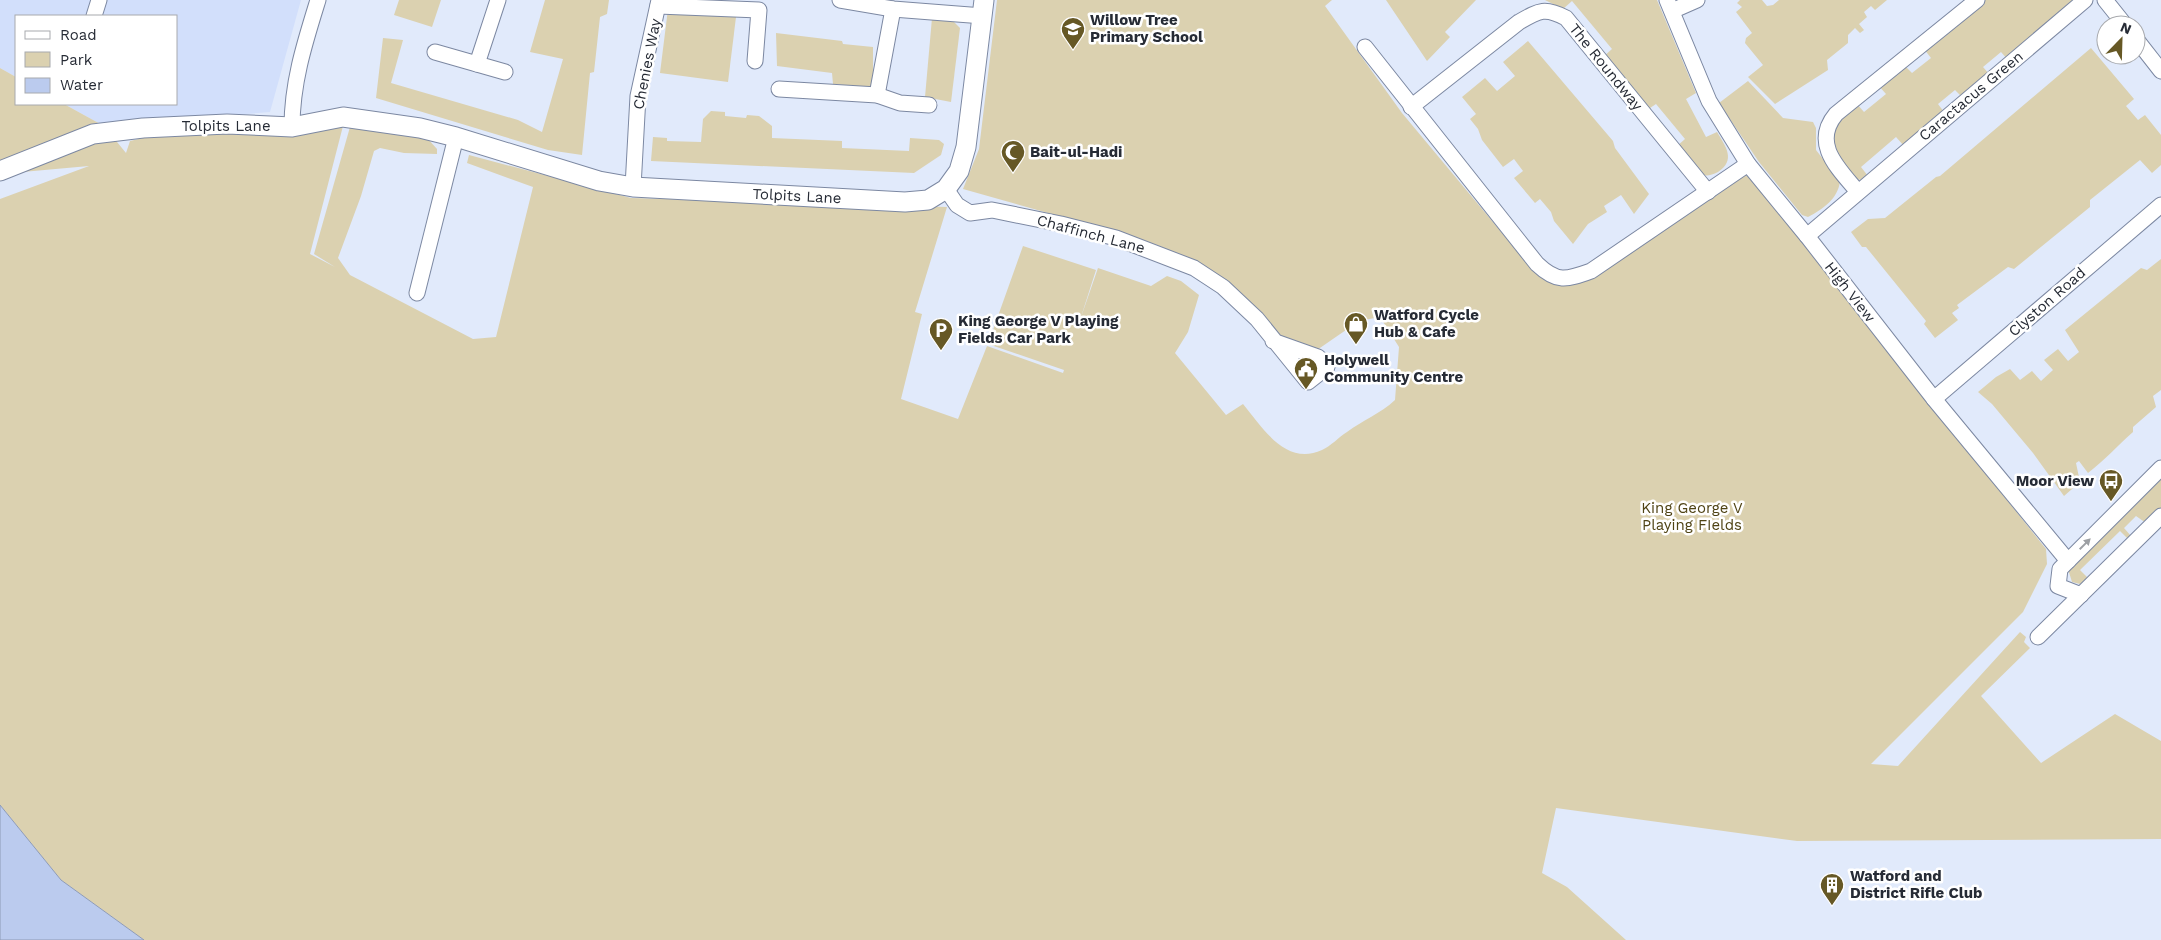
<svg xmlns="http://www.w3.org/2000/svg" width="2161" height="940" font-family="'Work Sans',sans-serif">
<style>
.built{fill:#d2dffb}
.green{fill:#dbd1b0}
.water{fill:#bbcbee;stroke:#8e9bb6}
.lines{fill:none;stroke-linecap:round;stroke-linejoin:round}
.minor-casing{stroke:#7c88a2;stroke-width:17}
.major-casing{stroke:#7c88a2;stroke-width:21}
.minor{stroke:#fff;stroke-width:15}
.major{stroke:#fff;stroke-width:19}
.oneway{fill:#9da0a4}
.labels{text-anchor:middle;stroke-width:5;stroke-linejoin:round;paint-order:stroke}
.poi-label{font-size:15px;font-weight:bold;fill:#262b35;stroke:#fff;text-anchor:start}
.street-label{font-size:15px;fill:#262b35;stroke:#fff}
.park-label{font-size:15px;fill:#4f4314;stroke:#fff}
</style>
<rect width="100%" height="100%" fill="#e1eafb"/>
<!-- built -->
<polygon class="built" points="0,0 301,0 270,112 104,126 64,104 176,104 176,16 16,16 16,77 0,68"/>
<!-- green -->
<g class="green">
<polygon points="399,0 441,0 432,27 394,15"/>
<polygon points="545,0 609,0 607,14 600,17 594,72 590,73 582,155 548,150 376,98 383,38 403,40 391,83 518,120 542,132 563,59 530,52"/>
<path d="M997,0H1332L1325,6L1402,113L1533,270C1559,283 1562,289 1591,279L1737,178L1746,175L1755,183L2046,549L2047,564L2023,612L1871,764L1898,766L2020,632L2026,637L2024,642L2030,648L1981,696L2041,763L2115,714L2161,741V839L1797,841L1556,808L1542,873L1567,887L1626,940H144L61,880L0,805V199L89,166L0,174V68L16,77V104H64L104,126L126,153L130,141L160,134L343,126L310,254L335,267L314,254L350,127L427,138L437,149V154L404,153L380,148L374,151L361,196L338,258L350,275L473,339L496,337L533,187L467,163L469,155L631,198L947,207L915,312L922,314L901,399L958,419L987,346L1063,373L1064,370L988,344L1023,246L1096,270L1080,320L1098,268L1151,286L1167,276L1181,281L1199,295L1188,332L1175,353L1226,415L1243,404C1262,427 1286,467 1322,450C1331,446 1339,437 1347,432C1363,420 1380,414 1395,400L1399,347L1380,317L1359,321L1317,350L1275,335L1198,262L1157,245L1112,231L963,189L979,149Z"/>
<polygon points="1386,0 1476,0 1445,32 1450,37 1427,61"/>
<path d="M1545,0H1657L1696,93L1686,99L1706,137L1717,132C1726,147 1736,160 1718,172C1712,175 1708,176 1702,175L1676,147L1685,139L1656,104L1647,110L1603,57L1612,49L1572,1L1563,9Z"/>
<polygon points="1740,0 1762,0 1767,6 1773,5 1779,0 1887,0 1875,10 1871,6 1864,12 1867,17 1859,24 1864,30 1860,33 1855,28 1848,35 1848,43 1827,60 1828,70 1775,104 1748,77 1763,65 1745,43 1746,38 1752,33 1736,12 1742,7 1737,3"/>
<polygon points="1983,0 2084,0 2008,60 2001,52 1983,67 1990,75 1962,97 1955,90 1938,104 1944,112 1904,146 1896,137 1861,167 1868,176 1862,180 1854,179 1833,156 1832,128 1857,104 1864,112 1886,94 1878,85 1904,65 1912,73 1931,58 1924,49"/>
<polygon points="668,9 736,17 728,82 660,73"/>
<polygon points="932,18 954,22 960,28 951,102 925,97"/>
<polygon points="776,33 842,41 843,44 873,47 873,88 833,84 832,73 777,66"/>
<polygon points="1528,41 1613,141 1615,148 1649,194 1634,214 1621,195 1604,206 1607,212 1588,224 1573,244 1554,221 1551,212 1540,199 1535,203 1514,178 1523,171 1514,159 1503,167 1482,140 1478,129 1470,119 1476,114 1462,97 1485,78 1497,91 1515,76 1503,62"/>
<polygon points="2091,48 2134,99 2126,106 2138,120 2145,115 2161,135 2161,165 2152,173 2140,160 2090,200 2090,207 2014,269 2008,267 1957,305 1959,308 1952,313 1958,320 1935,338 1924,324 1926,321 1866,247 1862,247 1851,232 1868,219 1885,218 1936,177 1940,176"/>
<path d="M1748,81L1783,118L1813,122L1816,128V150L1840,181C1838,199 1823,209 1808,217L1802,215L1759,162L1719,103Z"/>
<polygon points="711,111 725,112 725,116 746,118 747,115 759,116 772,126 772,138 842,141 842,148 909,151 910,138 939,140 944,144 941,155 914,173 651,161 653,137 667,138 667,141 701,142 703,119"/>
<path d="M2161,259V390L2153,396L2156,407L2133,427V432C2117,446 2105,460 2088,473L2079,461L2076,463L2080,482L2064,496L2033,453L1992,404L1978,392L1996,377L2010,369L2020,380L2032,371L2041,381L2053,370L2044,360L2058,349L2068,361L2079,352L2065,330L2141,268L2147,270Z"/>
<polygon points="2161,476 2161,508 2146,523 2136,516 2124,528 2131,536 2128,539 2120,531 2080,570 2089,579 2080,584 2072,582 2068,569"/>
</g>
<!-- water -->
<polygon class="water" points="0,805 61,880 144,940 0,940"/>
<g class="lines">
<!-- minor casing -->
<g class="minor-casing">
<g id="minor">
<polyline points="840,0 893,9 983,16"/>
<polyline points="1667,0 1709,101 1748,164 1807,236 1934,399 2068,561"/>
<polyline points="2105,0 2125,25"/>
<polyline points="658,6 759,10 755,61"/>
<polyline points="1672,11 1697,0"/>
<polyline points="94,16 99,0"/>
<polyline points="2136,39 2161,71"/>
<path d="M1365,47L1537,264C1557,283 1566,280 1591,271L1748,164"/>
<polyline points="435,52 505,72"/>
<polyline points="477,64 498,0"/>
<polyline points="779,89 877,95 900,103 929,105"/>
<polyline points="877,95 893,9"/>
<path d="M1411,107L1519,22C1540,10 1545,7 1566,18L1708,192"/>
<path d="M292,127C292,82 305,42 318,0"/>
<polyline points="633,187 638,96 659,0"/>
<polyline points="946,189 957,205 970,213 992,210 1061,224 1116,238 1194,268 1223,287 1257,319 1308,382 1327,367 1318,357 1273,341"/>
<path d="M1858,192C1839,169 1811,144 1836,114L1977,0"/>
<polyline points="1807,236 2085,0"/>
<polyline points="417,293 456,137"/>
<polyline points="1934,399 2161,205"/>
<polyline points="2081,595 2058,586 2060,569 2161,468"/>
<polyline points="2038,637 2161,516"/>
</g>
</g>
<!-- major casing -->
<g class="major-casing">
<polyline id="major" points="0,171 93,134 143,128 227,124 292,127 343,117 420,128 456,137 599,181 633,187 905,202 928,200 946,189 959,171 966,147 984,0"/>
</g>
<!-- minor -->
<use href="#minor" class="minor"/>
<!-- major -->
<use href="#major" class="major"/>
</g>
<!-- one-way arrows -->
<defs><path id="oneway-solid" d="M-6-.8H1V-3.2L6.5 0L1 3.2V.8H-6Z" transform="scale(1.25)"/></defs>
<use class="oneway" href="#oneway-solid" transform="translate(2085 544) rotate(-45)"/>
<!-- icons -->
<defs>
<g id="school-pin" transform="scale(1.25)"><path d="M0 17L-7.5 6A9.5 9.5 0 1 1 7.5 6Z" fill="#665825" stroke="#fff"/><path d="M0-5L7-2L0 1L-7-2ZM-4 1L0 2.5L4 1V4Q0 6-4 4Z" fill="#fff"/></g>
<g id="mosque-pin" transform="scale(1.25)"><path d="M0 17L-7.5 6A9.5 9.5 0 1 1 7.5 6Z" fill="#665825" stroke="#fff"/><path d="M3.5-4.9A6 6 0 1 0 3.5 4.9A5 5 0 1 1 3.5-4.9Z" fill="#fff"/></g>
<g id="shop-pin" transform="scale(1.25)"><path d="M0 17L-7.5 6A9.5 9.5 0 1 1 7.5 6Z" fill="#665825" stroke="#fff"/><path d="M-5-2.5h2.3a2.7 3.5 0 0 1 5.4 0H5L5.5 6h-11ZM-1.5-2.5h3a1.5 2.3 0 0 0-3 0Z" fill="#fff"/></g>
<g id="parking-pin" transform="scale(1.25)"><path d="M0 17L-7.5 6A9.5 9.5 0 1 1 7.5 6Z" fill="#665825" stroke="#fff"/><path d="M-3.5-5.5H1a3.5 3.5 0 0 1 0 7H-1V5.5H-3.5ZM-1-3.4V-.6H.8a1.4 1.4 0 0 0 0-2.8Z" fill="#fff"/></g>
<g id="civic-pin" transform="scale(1.25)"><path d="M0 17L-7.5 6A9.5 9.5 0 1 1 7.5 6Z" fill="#665825" stroke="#fff"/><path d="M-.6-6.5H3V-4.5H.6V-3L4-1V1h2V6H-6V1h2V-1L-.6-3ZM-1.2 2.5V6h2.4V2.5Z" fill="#fff"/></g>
<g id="bus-pin" transform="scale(1.25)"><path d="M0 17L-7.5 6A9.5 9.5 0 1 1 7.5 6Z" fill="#665825" stroke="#fff"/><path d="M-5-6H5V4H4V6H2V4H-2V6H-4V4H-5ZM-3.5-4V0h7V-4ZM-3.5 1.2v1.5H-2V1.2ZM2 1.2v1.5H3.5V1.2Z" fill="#fff"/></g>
<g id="building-pin" transform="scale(1.25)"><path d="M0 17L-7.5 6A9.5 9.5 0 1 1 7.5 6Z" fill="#665825" stroke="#fff"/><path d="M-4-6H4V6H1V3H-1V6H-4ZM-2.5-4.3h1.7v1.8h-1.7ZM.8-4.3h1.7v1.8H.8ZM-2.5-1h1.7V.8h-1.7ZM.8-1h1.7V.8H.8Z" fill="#fff"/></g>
</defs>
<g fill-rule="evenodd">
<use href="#school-pin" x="1073" y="29"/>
<use href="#mosque-pin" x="1013" y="152"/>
<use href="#shop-pin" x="1356" y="324"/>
<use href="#parking-pin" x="941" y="330"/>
<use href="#civic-pin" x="1306" y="369"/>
<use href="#bus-pin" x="2111" y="481"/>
<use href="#building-pin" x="1832" y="885"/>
</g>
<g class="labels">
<!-- poi labels -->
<g class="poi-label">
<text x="1090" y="25">Willow Tree<tspan x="1090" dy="17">Primary School</tspan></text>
<text x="1030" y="157">Bait-ul-Hadi</text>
<text x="1374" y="320">Watford Cycle<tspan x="1374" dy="17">Hub &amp; Cafe</tspan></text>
<text x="958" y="326">King George V Playing<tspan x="958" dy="17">Fields Car Park</tspan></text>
<text x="1324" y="365">Holywell<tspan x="1324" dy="17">Community Centre</tspan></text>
<text x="2094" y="486" text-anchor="end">Moor View</text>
<text x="1850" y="881">Watford and<tspan x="1850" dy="17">District Rifle Club</tspan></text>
</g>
<!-- street labels -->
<g class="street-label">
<text transform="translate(647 64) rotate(-79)" y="5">Chenies Way</text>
<text transform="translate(1606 67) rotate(51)" y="5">The Roundway</text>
<text transform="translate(1971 96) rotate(-40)" y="5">Caractacus Green</text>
<text x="226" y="131">Tolpits Lane</text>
<text transform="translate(797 196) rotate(3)" y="5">Tolpits Lane</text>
<text transform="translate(1091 234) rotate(15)" y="5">Chaffinch Lane</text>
<text transform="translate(1850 292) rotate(52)" y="5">High View</text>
<text transform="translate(2047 302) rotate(-41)" y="5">Clyston Road</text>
</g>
<!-- park labels -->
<g class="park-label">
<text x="1692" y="513">King George V<tspan x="1692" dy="17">Playing FIelds</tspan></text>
</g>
</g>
<!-- legend -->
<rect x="15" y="15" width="162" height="90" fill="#ffffff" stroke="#a8aaae"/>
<rect x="25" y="31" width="25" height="8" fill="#ffffff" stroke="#a8aaae"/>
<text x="60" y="40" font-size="15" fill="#262b35">Road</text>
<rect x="25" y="52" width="25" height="15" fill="#dbd1b0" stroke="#a8aaae"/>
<text x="60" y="65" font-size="15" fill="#262b35">Park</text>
<rect x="25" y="78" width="25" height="15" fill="#bbcbee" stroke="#a8aaae"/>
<text x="60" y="90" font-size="15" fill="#262b35">Water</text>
<!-- north arrow -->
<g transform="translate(2121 40) rotate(23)"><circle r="24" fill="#ffffff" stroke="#a8aaae"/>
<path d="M0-4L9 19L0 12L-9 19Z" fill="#665825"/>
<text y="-8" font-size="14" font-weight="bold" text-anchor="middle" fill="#262b35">N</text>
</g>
</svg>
